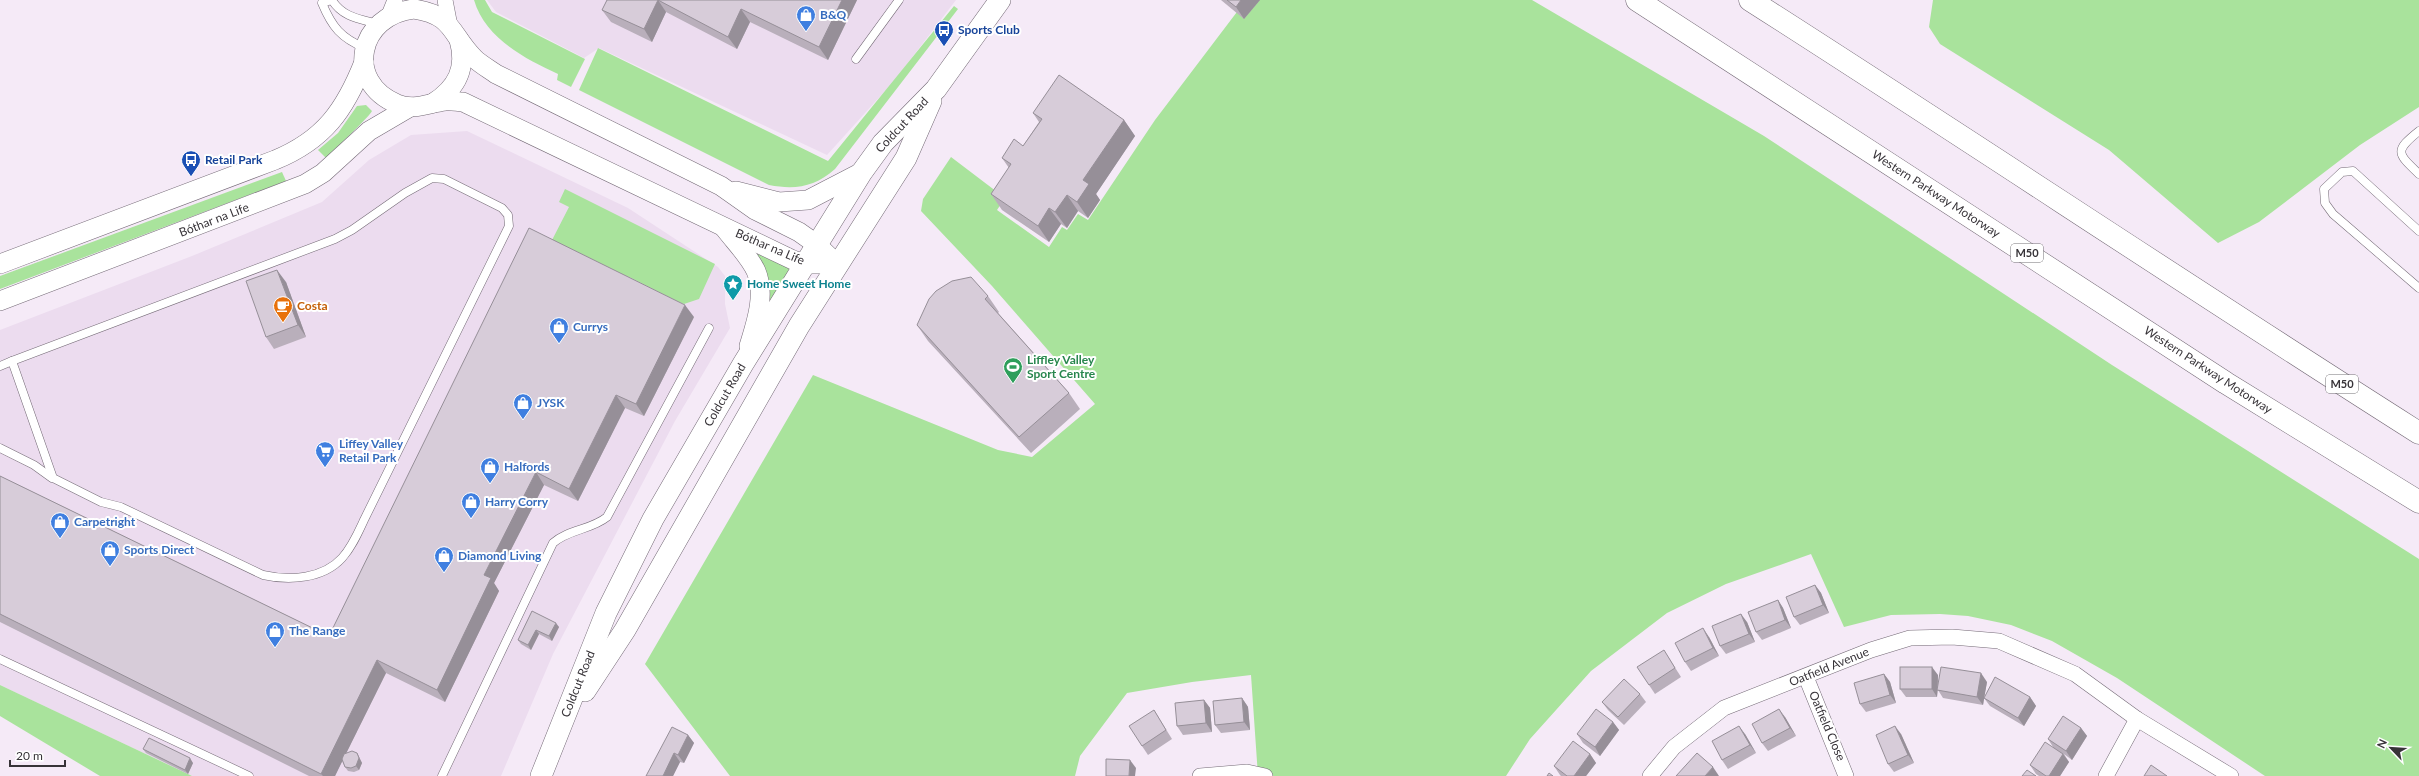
<svg xmlns="http://www.w3.org/2000/svg" width="2419" height="776" font-family="Lato,sans-serif">
<style>
.built{fill:#ecdcef}
.green{fill:#a9e39c}
.lines{fill:none;stroke-linecap:round;stroke-linejoin:round}
.service-casing{stroke:#746a76;stroke-width:9}
.minor-casing{stroke:#746a76;stroke-width:16}
.tertiary-casing{stroke:#746a76;stroke-width:20}
.secondary-casing{stroke:#746a76;stroke-width:22}
.motorway-casing{stroke:#746a76;stroke-width:23}
.service{stroke:#fff;stroke-width:8}
.minor{stroke:#fff;stroke-width:15}
.tertiary{stroke:#fff;stroke-width:19}
.secondary{stroke:#fff;stroke-width:21}
.motorway{stroke:#fff;stroke-width:22}
.wall{fill:#b9afbb}
.shaded-wall{fill:#968f98}
.building{fill:#d7ccd9;stroke:#968f98}
.labels{text-anchor:middle;stroke-width:4;stroke-linejoin:round;paint-order:stroke}
.shield{fill:#fff;stroke:#737074;stroke-width:1}
.shield-label{font-size:11px;font-weight:bold;fill:#373338}
.shop-label{font-size:12px;font-weight:bold;fill:#366cbe;stroke:#fff;text-anchor:start}
.transit-label{font-size:12px;font-weight:bold;fill:#164399;stroke:#fff;text-anchor:start}
.street-label{font-size:12px;fill:#373338;stroke:#fff}
.culture-label{font-size:12px;font-weight:bold;fill:#0d838f;stroke:#fff;text-anchor:start}
.food-label{font-size:12px;font-weight:bold;fill:#c56008;stroke:#fff;text-anchor:start}
.leisure-label{font-size:12px;font-weight:bold;fill:#27864d;stroke:#fff;text-anchor:start}
</style>
<rect width="100%" height="100%" fill="#f5eaf7"/>
<!-- built -->
<g class="built">
<polygon points="487,0 956,0 894,81 827,155 599,48 584,58 496,12"/>
<polygon points="467,131 628,208 718,267 725,276 725,304 730,328 675,421 553,654 501,776 192,776 0,685 0,330 192,256 322,202 369,160 411,135"/>
</g>
<!-- green -->
<g class="green">
<path d="M474,0H485L492,12L585,59L571,87L557,80L558,74C525,59 485,38 474,0Z"/>
<polygon points="1246,0 1532,0 1764,136 2112,365 2419,559 2419,776 2265,776 2117,678 2052,641 2011,625 1968,616 1940,614 1891,615 1844,627 1811,554 1726,584 1667,613 1591,671 1530,739 1506,776 1258,776 1251,675 1192,682 1127,693 1080,756 1075,776 730,776 645,664 813,375 998,450 1032,457 1095,404 992,286 921,211 923,199 951,157 1005,198 997,210 1049,247 1062,227 1067,230 1078,214 1088,220 1155,120"/>
<polygon points="1933,0 2419,0 2419,107 2360,145 2259,222 2218,243 2109,150 1940,44 1929,27"/>
<path d="M954,6L958,9L835,169C815,187 795,190 769,185L579,90L598,48L828,161Z"/>
<path d="M366,105L372,111C369,117 334,150 326,158L318,150L338,133L357,106Z"/>
<polygon points="282,172 286,181 0,289 0,276"/>
<polygon points="565,189 715,264 699,299 684,304 676,301 631,278 550,244 569,207 559,202"/>
<polygon points="755,248 793,270 770,307 767,278"/>
<polygon points="0,685 188,774 192,776 100,776 0,716"/>
</g>
<g class="lines">
<!-- service casing -->
<g class="service-casing">
<g id="service">
<path d="M332,0L322,3C332,27 341,38 365,48"/>
<path d="M332,0C342,17 360,19 378,24"/>
<polyline points="856,59 899,0"/>
<path d="M2419,131C2394,151 2397,153 2419,174"/>
<path d="M432,178L444,179L502,208L508,215L509,226L364,520C358,533 352,547 342,558C323,579 289,581 263,575L121,507L101,502L53,478L12,361L335,239L352,230L405,193Z"/>
<polyline points="2419,231 2353,171 2342,172 2324,189 2325,203 2333,214 2419,288"/>
<polyline points="0,366 12,361"/>
<polyline points="0,448 34,465 52,478"/>
<polyline points="0,659 249,776"/>
<path d="M442,776L553,543C569,529 591,530 607,517L709,328"/>
</g>
</g>
<!-- minor casing -->
<g class="minor-casing">
<g id="minor">
<polyline points="445,0 450,26"/>
<polyline points="389,15 395,0"/>
<polyline points="1806,677 1846,776"/>
<polyline points="1200,776 1247,772 1265,776"/>
<polyline points="1650,776 1674,747 1724,708 1871,650 1910,638 1952,637 1999,641 2075,674 2137,719 2231,776"/>
<polyline points="2106,776 2137,719"/>
</g>
</g>
<!-- tertiary casing -->
<g class="tertiary-casing">
<g id="tertiary">
<path d="M414,9C454,15 450,34 474,58C480,64 489,69 496,74L721,186L755,210L799,232L816,244L837,264H805L793,260L463,102C458,102 451,100 445,101C429,103 413,111 397,104C344,82 358,15 414,9Z"/>
<path d="M433,103C457,88 467,68 459,40"/>
<polyline points="736,191 779,202 808,200 862,172"/>
<path d="M725,229C735,242 749,256 756,271C766,295 756,323 749,346"/>
<path d="M0,264L275,160C324,140 345,110 364,62"/>
<polyline points="0,301 305,184 323,173 369,131 410,107"/>
</g>
</g>
<!-- secondary casing -->
<g class="secondary-casing">
<g id="secondary">
<polyline points="585,691 625,630 799,326 906,158 931,101"/>
<polyline points="541,776 606,613 653,519 743,364 862,172 883,143 936,89 1000,0"/>
</g>
</g>
<!-- motorway casing -->
<g class="motorway-casing">
<g id="motorway">
<polyline points="1637,0 2226,383 2419,502"/>
<path d="M1750,0C1974,143 2195,291 2419,433"/>
</g>
</g>
<!-- service -->
<use href="#service" class="service"/>
<!-- minor -->
<use href="#minor" class="minor"/>
<!-- tertiary -->
<use href="#tertiary" class="tertiary"/>
<!-- secondary -->
<use href="#secondary" class="secondary"/>
<!-- motorway -->
<use href="#motorway" class="motorway"/>
</g>
<!-- wall -->
<g class="wall">
<polygon points="607,0 857,0 828,60 750,22 737,49 666,12 652,42 611,22 602,10"/>
<polygon points="1221,0 1260,0 1244,19"/>
<polygon points="1033,113 1124,120 1135,136 1096,194 1100,200 1088,218 1078,211 1067,228 1061,224 1049,242 1002,210 991,194 1009,168 1002,158 1023,146 1039,122"/>
<polygon points="286,282 306,337 274,349 266,337"/>
<polygon points="988,296 999,312 998,313 1069,393 1080,409 1031,453 928,341 917,325"/>
<polygon points="694,317 644,416 625,408 578,501 544,485 494,583 499,591 445,702 386,673 346,753 357,753 362,763 359,770 354,772 348,771 345,767 342,761 335,776 309,776 0,622 0,476 329,636"/>
<polygon points="1815,585 1821,593 1829,613 1800,625 1794,617"/>
<polygon points="1778,600 1783,608 1791,628 1762,640 1756,632"/>
<polygon points="532,611 559,627 552,641 539,634 531,650 521,644 518,640"/>
<polygon points="1747,622 1755,642 1726,654 1720,646"/>
<polygon points="1709,637 1719,656 1691,671 1685,662"/>
<polygon points="1669,658 1681,677 1655,694 1649,685"/>
<polygon points="1884,674 1890,682 1896,703 1866,712 1860,704"/>
<polygon points="1938,675 1938,689 1987,682 1984,697 2030,697 2036,706 2024,726 1990,706 1984,698 1983,705 1943,698 1938,690 1937,697 1906,697 1900,689"/>
<polygon points="1640,694 1646,702 1624,725 1608,710 1602,702"/>
<polygon points="1242,698 1248,707 1250,730 1221,733 1215,725"/>
<polygon points="1204,700 1210,708 1212,732 1183,735 1177,726"/>
<polygon points="1154,710 1172,739 1148,755 1142,746"/>
<polygon points="1785,717 1796,736 1768,751 1762,743"/>
<polygon points="1613,722 1619,730 1600,756 1583,743 1577,734"/>
<polygon points="2081,728 2087,736 2072,760 2064,754 2069,762 2060,776 2039,776 2036,774 2030,765 2053,747 2048,739"/>
<polygon points="1745,734 1756,753 1728,769 1722,760"/>
<polygon points="1901,734 1914,763 1894,772 1888,764"/>
<polygon points="688,735 694,743 684,763 680,762 673,776 646,776"/>
<polygon points="143,749 193,763 188,774 146,753"/>
<polygon points="1590,754 1596,763 1586,776 1561,776 1560,775 1554,766"/>
</g>
<!-- shaded-wall -->
<g class="shaded-wall">
<polygon points="658,0 666,12 652,42 644,29"/>
<polygon points="842,0 857,0 828,60 819,47"/>
<polygon points="1241,0 1260,0 1244,19 1236,7"/>
<polygon points="741,9 750,22 737,49 728,37"/>
<polygon points="1124,120 1135,136 1096,194 1100,200 1088,218 1077,202 1083,180"/>
<polygon points="1067,195 1078,211 1067,228 1055,212"/>
<polygon points="1049,208 1061,224 1049,242 1038,226"/>
<polygon points="277,270 286,282 306,337 298,325"/>
<polygon points="685,305 694,317 644,416 636,404"/>
<polygon points="616,395 625,408 578,501 569,489"/>
<polygon points="536,472 544,485 494,583 499,591 445,702 437,690 484,575"/>
<polygon points="1815,585 1821,593 1829,613 1823,605"/>
<polygon points="1778,600 1783,608 1791,628 1785,620"/>
<polygon points="1741,614 1747,622 1755,642 1749,634"/>
<polygon points="556,623 559,627 552,641 549,636"/>
<polygon points="1703,628 1709,637 1719,656 1713,648"/>
<polygon points="536,630 539,634 531,650 528,645"/>
<polygon points="377,660 386,673 335,776 323,776 321,774"/>
<polygon points="1932,667 1938,675 1937,697 1932,689"/>
<polygon points="1981,673 1987,682 1983,705 1977,697"/>
<polygon points="1884,674 1890,682 1896,703 1890,695"/>
<polygon points="2030,697 2036,706 2024,726 2018,718"/>
<polygon points="1242,698 1248,707 1250,730 1244,722"/>
<polygon points="1204,700 1210,708 1212,732 1206,723"/>
<polygon points="1779,709 1785,717 1796,736 1790,728"/>
<polygon points="1613,722 1619,730 1600,756 1595,747"/>
<polygon points="1739,726 1745,734 1756,753 1750,745"/>
<polygon points="1895,726 1901,734 1914,763 1908,755"/>
<polygon points="2081,728 2087,736 2072,760 2066,751"/>
<polygon points="688,735 694,743 684,763 678,755"/>
<polygon points="357,753 362,763 359,770 356,766"/>
<polygon points="674,753 680,762 673,776 663,776"/>
<polygon points="1590,754 1596,763 1586,776 1574,776"/>
<polygon points="2063,754 2069,762 2060,776 2049,776"/>
<polygon points="190,758 193,763 188,774 185,770"/>
<polygon points="1130,760 1136,768 1135,776 1129,776"/>
<polygon points="1713,767 1719,776 1705,776"/>
</g>
<!-- building -->
<g class="building">
<polygon points="607,0 842,0 819,47 741,9 728,37 658,0 644,29 602,10"/>
<polygon points="1227,0 1241,0 1236,7"/>
<polygon points="1059,75 1124,120 1083,180 1089,184 1077,202 1067,195 1055,212 1049,208 1038,226 991,194 1011,164 1002,158 1014,139 1023,146 1042,119 1033,113"/>
<polygon points="529,228 685,305 636,404 616,395 569,489 536,472 484,575 491,578 437,690 377,660 321,774 0,614 0,476 329,636"/>
<polygon points="277,270 298,325 266,337 246,281"/>
<polygon points="971,277 988,296 985,299 1069,393 1019,437 917,325 929,299 936,291 952,281"/>
<polygon points="1815,585 1823,605 1794,617 1786,597"/>
<polygon points="1778,600 1785,620 1756,632 1748,612"/>
<polygon points="532,611 556,623 549,636 536,630 528,645 518,640"/>
<polygon points="1741,614 1749,634 1720,646 1712,626"/>
<polygon points="1703,628 1713,648 1685,662 1675,643"/>
<polygon points="1664,650 1675,668 1649,685 1637,667"/>
<rect x="1900" y="667" width="32" height="22"/>
<polygon points="1941,667 1981,673 1977,697 1937,690"/>
<polygon points="1884,674 1890,695 1860,704 1854,683"/>
<polygon points="1995,677 2030,697 2018,718 1984,698"/>
<polygon points="1624,679 1640,694 1618,717 1602,702"/>
<polygon points="1242,698 1244,722 1215,725 1213,701"/>
<polygon points="1204,700 1206,723 1177,726 1175,703"/>
<polygon points="1596,709 1613,722 1595,747 1577,734"/>
<polygon points="1779,709 1790,728 1762,743 1752,724"/>
<polygon points="1154,710 1166,730 1142,746 1129,726"/>
<polygon points="2063,716 2081,728 2066,751 2048,739"/>
<polygon points="1739,726 1750,745 1722,760 1712,741"/>
<polygon points="1895,726 1908,755 1888,764 1876,735"/>
<polygon points="672,727 688,735 678,755 674,753 663,776 646,776"/>
<polygon points="149,738 190,758 185,770 143,749"/>
<polygon points="1573,741 1590,754 1574,776 1567,776 1554,766"/>
<polygon points="2045,742 2063,754 2049,776 2046,776 2030,765"/>
<polygon points="352,751 357,753 359,758 356,766 351,768 345,767 342,759 344,754"/>
<polygon points="1697,753 1713,767 1705,776 1676,776"/>
<polygon points="1106,759 1130,760 1129,776 1106,776"/>
<polygon points="2151,765 2167,776 2144,776"/>
<polygon points="2027,770 2036,776 2022,776"/>
<polygon points="1549,773 1553,776 1547,776"/>
</g>
<!-- icons -->
<defs>
<g id="shop-pin" transform="scale(1)"><path d="M0 17L-7.5 6A9.5 9.5 0 1 1 7.5 6Z" fill="#3f7fe0" stroke="#fff"/><path d="M-5-2.5h2.3a2.7 3.5 0 0 1 5.4 0H5L5.5 6h-11ZM-1.5-2.5h3a1.5 2.3 0 0 0-3 0Z" fill="#fff"/></g>
<g id="bus-pin" transform="scale(1)"><path d="M0 17L-7.5 6A9.5 9.5 0 1 1 7.5 6Z" fill="#1a4fb4" stroke="#fff"/><path d="M-5-6H5V4H4V6H2V4H-2V6H-4V4H-5ZM-3.5-4V0h7V-4ZM-3.5 1.2v1.5H-2V1.2ZM2 1.2v1.5H3.5V1.2Z" fill="#fff"/></g>
<g id="sight-pin" transform="scale(1)"><path d="M0 17L-7.5 6A9.5 9.5 0 1 1 7.5 6Z" fill="#0f9aa8" stroke="#fff"/><path d="M0-6L1.8-2.2L6-1.7L2.9 1.2L3.7 5.4L0 3.3L-3.7 5.4L-2.9 1.2L-6-1.7L-1.8-2.2Z" fill="#fff"/></g>
<g id="cafe-pin" transform="scale(1)"><path d="M0 17L-7.5 6A9.5 9.5 0 1 1 7.5 6Z" fill="#e8710a" stroke="#fff"/><path d="M-5.5-4.5H6V0H3Q3 3.5 0 3.5H-2.5Q-5.5 3.5-5.5 0ZM3-3.2v2h1.7v-2ZM-6 4.5H4V6H-6Z" fill="#fff"/></g>
<g id="stadium-pin" transform="scale(1)"><path d="M0 17L-7.5 6A9.5 9.5 0 1 1 7.5 6Z" fill="#2e9e5b" stroke="#fff"/><path d="M0-5a6.5 5 0 1 0 0 10a6.5 5 0 1 0 0-10ZM-3.5-1.8h7v3.6h-7Z" fill="#fff"/></g>
<g id="supermarket-pin" transform="scale(1)"><path d="M0 17L-7.5 6A9.5 9.5 0 1 1 7.5 6Z" fill="#3f7fe0" stroke="#fff"/><path d="M-6-5.5h2.5l.6 2H6L4.5 2H-2.5L-4.4-4H-6ZM-1.5 3.2a1.3 1.3 0 1 0 .1 0ZM3 3.2a1.3 1.3 0 1 0 .1 0Z" fill="#fff"/></g>
</defs>
<g fill-rule="evenodd">
<use href="#shop-pin" x="806" y="15"/>
<use href="#bus-pin" x="944" y="30"/>
<use href="#bus-pin" x="191" y="160"/>
<use href="#sight-pin" x="733" y="284"/>
<use href="#cafe-pin" x="283" y="306"/>
<use href="#shop-pin" x="559" y="327"/>
<use href="#stadium-pin" x="1013" y="367"/>
<use href="#shop-pin" x="523" y="403"/>
<use href="#supermarket-pin" x="325" y="451"/>
<use href="#shop-pin" x="490" y="467"/>
<use href="#shop-pin" x="471" y="502"/>
<use href="#shop-pin" x="60" y="522"/>
<use href="#shop-pin" x="110" y="550"/>
<use href="#shop-pin" x="444" y="556"/>
<use href="#shop-pin" x="275" y="631"/>
</g>
<g class="labels">
<!-- shield labels -->
<g class="shield">
<rect x="2011" y="244" width="32" height="18" rx="3"/>
<rect x="2326" y="375" width="32" height="18" rx="3"/>
</g>
<g class="shield-label">
<text x="2027" y="257">M50</text>
<text x="2342" y="388">M50</text>
</g>
<!-- shop labels -->
<g class="shop-label">
<text x="820" y="19">B&amp;Q</text>
<text x="573" y="331">Currys</text>
<text x="537" y="407">JYSK</text>
<text x="339" y="448">Liffey Valley<tspan x="339" dy="14">Retail Park</tspan></text>
<text x="504" y="471">Halfords</text>
<text x="485" y="506">Harry Corry</text>
<text x="74" y="526">Carpetright</text>
<text x="124" y="554">Sports Direct</text>
<text x="458" y="560">Diamond Living</text>
<text x="289" y="635">The Range</text>
</g>
<!-- transit labels -->
<g class="transit-label">
<text x="958" y="34">Sports Club</text>
<text x="205" y="164">Retail Park</text>
</g>
<!-- street labels -->
<g class="street-label">
<text transform="translate(902 125) rotate(-47)" y="4">Coldcut Road</text>
<text transform="translate(1936 194) rotate(33)" y="4">Western Parkway Motorway</text>
<text transform="translate(214 220) rotate(-21)" y="4">Bóthar na Life</text>
<text transform="translate(770 247) rotate(23)" y="4">Bóthar na Life</text>
<text transform="translate(2208 370) rotate(33)" y="4">Western Parkway Motorway</text>
<text transform="translate(725 395) rotate(-60)" y="4">Coldcut Road</text>
<text transform="translate(1829 667) rotate(-22)" y="4">Oatfield Avenue</text>
<text transform="translate(578 684) rotate(-68)" y="4">Coldcut Road</text>
<text transform="translate(1827 726) rotate(67)" y="4">Oatfield Close</text>
</g>
<!-- culture labels -->
<g class="culture-label">
<text x="747" y="288">Home Sweet Home</text>
</g>
<!-- food labels -->
<g class="food-label">
<text x="297" y="310">Costa</text>
</g>
<!-- leisure labels -->
<g class="leisure-label">
<text x="1027" y="364">Liffley Valley<tspan x="1027" dy="14">Sport Centre</tspan></text>
</g>
</g>
<!-- north arrow -->
<g transform="translate(2391 748) rotate(295)" stroke="#ffffff" stroke-width="3" paint-order="stroke">
<path d="M0-3L7 15L0 10L-7 15Z" fill="#373338"/>
<text y="-6" font-size="11" font-weight="bold" text-anchor="middle" fill="#373338">N</text>
</g>
<!-- scale -->
<path d="M10 760v6h55v-6" fill="none" stroke="#373338" stroke-width="2"/>
<text x="16" y="760" font-size="12" fill="#373338" stroke="#ffffff" stroke-width="3" paint-order="stroke">20 m</text>
</svg>
